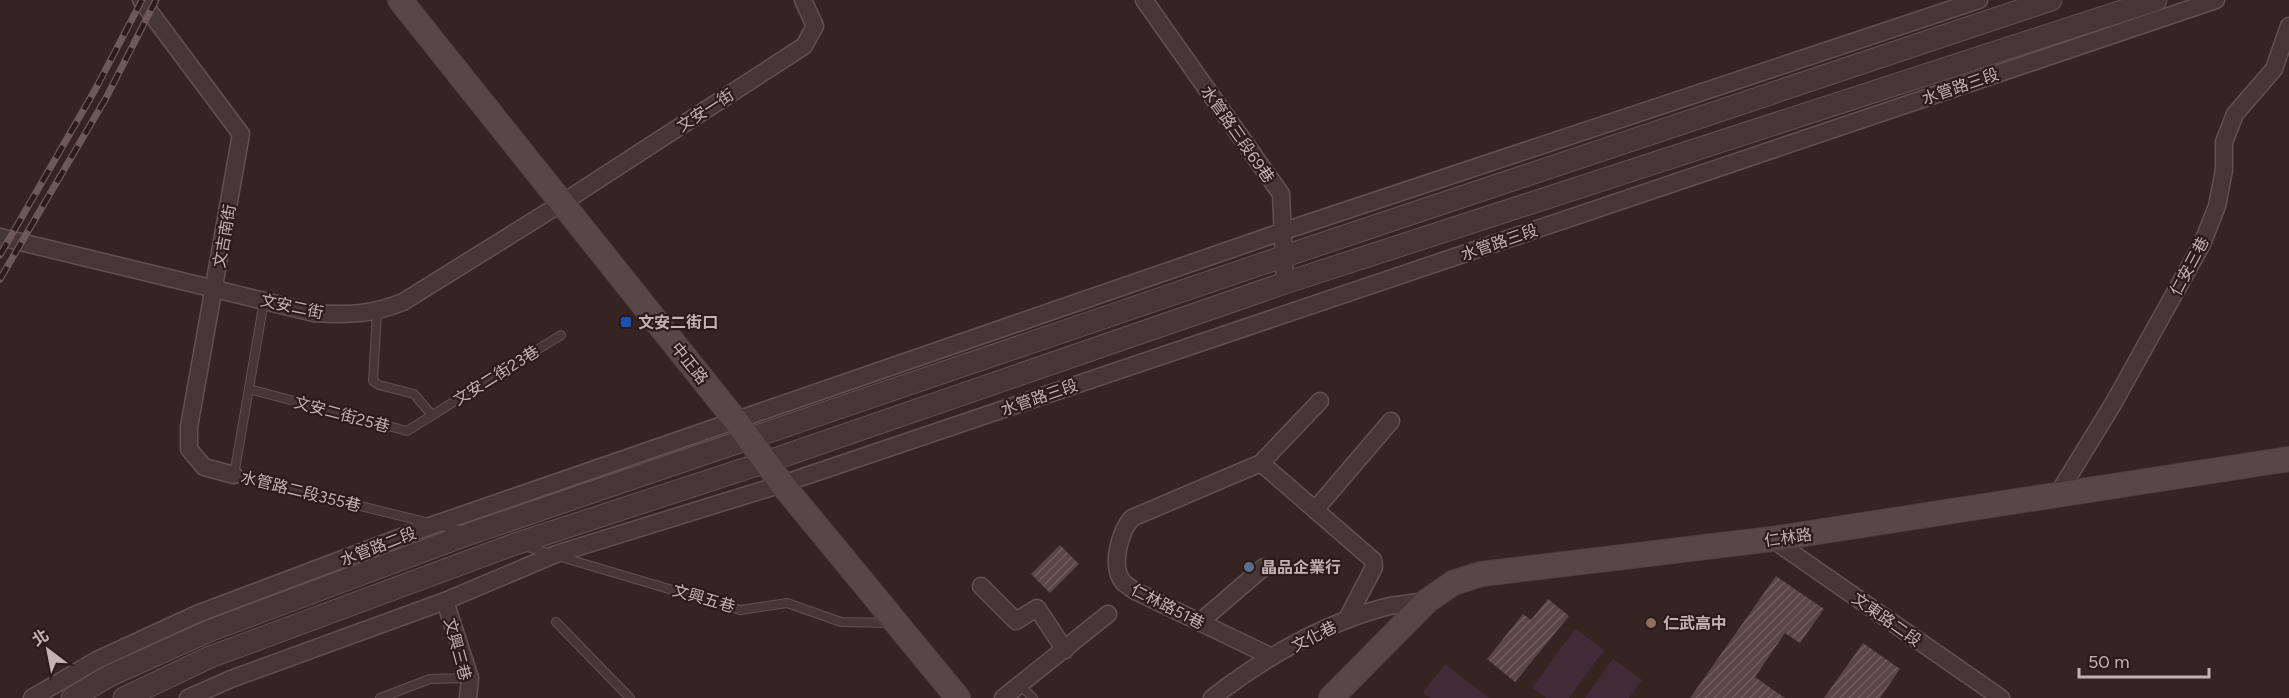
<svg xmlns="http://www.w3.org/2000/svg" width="2289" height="698" font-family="Figtree,'Noto Sans TC',sans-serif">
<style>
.green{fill:#412b36}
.building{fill:url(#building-hatch)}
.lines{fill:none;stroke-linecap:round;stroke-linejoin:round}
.service-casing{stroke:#61524f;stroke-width:10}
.minor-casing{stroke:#61524f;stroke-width:19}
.tertiary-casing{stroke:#61524f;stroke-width:23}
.secondary-casing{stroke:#50403e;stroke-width:26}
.service{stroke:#463735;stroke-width:8}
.minor{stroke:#463735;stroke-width:16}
.tertiary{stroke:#463735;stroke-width:21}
.secondary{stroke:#594743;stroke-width:24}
.rail-casing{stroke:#6d5a57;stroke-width:7}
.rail{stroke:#2b1c1a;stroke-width:4.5;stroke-dasharray:14;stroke-linecap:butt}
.transit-dot{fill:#1a4fb4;stroke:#2b1c1a;stroke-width:2}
.service-dot{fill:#5c6f8a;stroke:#2b1c1a;stroke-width:2}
.education-dot{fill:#8d6e63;stroke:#2b1c1a;stroke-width:2}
.labels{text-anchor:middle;stroke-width:4.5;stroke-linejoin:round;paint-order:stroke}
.street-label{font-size:16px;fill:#c3b2af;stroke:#2b1c1a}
.poi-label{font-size:16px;font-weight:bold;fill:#c3b2af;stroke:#2b1c1a;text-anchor:start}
</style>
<defs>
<pattern id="building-hatch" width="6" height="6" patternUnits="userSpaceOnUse" patternTransform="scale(1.5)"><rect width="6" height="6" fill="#5a4643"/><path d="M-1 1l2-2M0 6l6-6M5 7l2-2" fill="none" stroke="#705e5c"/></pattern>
</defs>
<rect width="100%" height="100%" fill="#362421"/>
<!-- green -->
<g class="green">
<polygon points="1575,629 1604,650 1569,698 1546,698 1532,688"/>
<polygon points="1613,659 1642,680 1629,698 1585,698"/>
<polygon points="1445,664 1489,698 1430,698 1423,693"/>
</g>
<!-- building -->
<g class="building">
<polygon points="1060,545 1079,564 1050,593 1031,574"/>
<polygon points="1776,576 1824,609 1800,643 1785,633 1755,677 1785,698 1690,698"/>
<polygon points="1548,599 1569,616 1515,682 1487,659 1523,614 1531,620"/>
<polygon points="1863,643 1900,669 1880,698 1824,698"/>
</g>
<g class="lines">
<!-- service casing -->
<g class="service-casing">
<g id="service">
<polyline points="264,301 234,475 462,531"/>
<polyline points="377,312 373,381 379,385 414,394 431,414"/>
<polyline points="249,389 407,431 561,335"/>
<polyline points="524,546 740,610 787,603 841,622 891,623"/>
<polyline points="556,622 630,698"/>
<polyline points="1020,685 1033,698"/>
<polyline points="380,698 430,679 470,678"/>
</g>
</g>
<!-- minor casing -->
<g class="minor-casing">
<g id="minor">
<polyline points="141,0 241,134 189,427 189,449 204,467 234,475"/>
<polyline points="1144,0 1281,194 1285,283"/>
<path d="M0,237L314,313C349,315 370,315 403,302L562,203L804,46L815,26L803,0"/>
<polyline points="1261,463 1320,401"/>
<polyline points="2056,497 2113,404 2202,244 2217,206 2224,170 2224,142 2235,114 2274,69 2289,26"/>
<polyline points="1315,510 1391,421"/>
<polyline points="1772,539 2001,698"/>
<polyline points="981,586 1016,621 1037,608 1065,650"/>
<polyline points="445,601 470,678 468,698"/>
<polyline points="1200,622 1264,567"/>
<path d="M1272,657L1135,591C1131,588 1126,585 1123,582C1110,566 1120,531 1132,518L1261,463L1373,560L1374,567L1347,619"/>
<polyline points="32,698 97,660 197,614 433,525 1284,231 1979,0"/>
<polyline points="188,698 231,679 445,601 556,554 782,484 2216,0"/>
<polyline points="1003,698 1108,614"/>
<path d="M1212,698C1261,660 1321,625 1382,608C1396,604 1412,603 1427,601"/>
</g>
</g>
<!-- tertiary casing -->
<g class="tertiary-casing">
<g id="tertiary">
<polyline points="72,698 109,676 209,631 472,533 1285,256 2051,0"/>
<polyline points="124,698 210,657 515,544 766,462 1285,283 2156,0"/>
</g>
</g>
<!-- secondary casing -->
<g class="secondary-casing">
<g id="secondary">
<polyline points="400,0 736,421 782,484 958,698"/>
<polyline points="1331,698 1427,601 1453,583 1481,574 1772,539 2289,459"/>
</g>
</g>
<!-- service -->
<use href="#service" class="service"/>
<!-- minor -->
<use href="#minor" class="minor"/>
<!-- tertiary -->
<use href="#tertiary" class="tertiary"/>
<!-- secondary -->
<use href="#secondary" class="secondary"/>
<!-- rail casing -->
<g class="rail-casing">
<g id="rail">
<polyline points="0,255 95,90 142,0"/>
<polyline points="0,279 106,98 156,0"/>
</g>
</g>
<!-- rail -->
<use href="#rail" class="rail"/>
</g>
<!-- markers -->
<rect class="transit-dot" x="620" y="316" width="12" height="12" rx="3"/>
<circle class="service-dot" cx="1249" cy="567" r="6"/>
<circle class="education-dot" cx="1651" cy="623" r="6"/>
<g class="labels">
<!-- street labels -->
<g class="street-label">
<text transform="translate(1960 86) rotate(-19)" y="6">水管路三段</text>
<text transform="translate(705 110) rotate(-33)" y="6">文安一街</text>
<text transform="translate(1238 134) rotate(55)" y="6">水管路三段69巷</text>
<text transform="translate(224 236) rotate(-80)" y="6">文吉南街</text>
<text transform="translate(1499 242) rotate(-19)" y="6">水管路三段</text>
<text transform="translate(2189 266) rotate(-62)" y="6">仁安三巷</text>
<text transform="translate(292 306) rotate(12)" y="6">文安二街</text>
<text transform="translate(690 363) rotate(51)" y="6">中正路</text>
<text transform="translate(496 375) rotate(-32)" y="6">文安二街23巷</text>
<text transform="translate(1039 397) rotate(-19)" y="6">水管路三段</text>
<text transform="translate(342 414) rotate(15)" y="6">文安二街25巷</text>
<text transform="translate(301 491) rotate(14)" y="6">水管路二段355巷</text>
<text transform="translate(1788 537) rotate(-8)" y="6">仁林路</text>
<text transform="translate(378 546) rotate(-21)" y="6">水管路二段</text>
<text transform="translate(704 598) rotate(16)" y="6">文興五巷</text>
<text transform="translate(1168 606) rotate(27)" y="6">仁林路51巷</text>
<text transform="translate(1887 619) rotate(35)" y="6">文東路二段</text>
<text transform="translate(1314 636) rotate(-27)" y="6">文化巷</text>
<text transform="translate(458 649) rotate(75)" y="6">文興三巷</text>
</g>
<!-- poi labels -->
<g class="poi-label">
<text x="638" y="328">文安二街口</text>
<text x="1261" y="573">晶品企業行</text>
<text x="1663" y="629">仁武高中</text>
</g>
</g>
<!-- north arrow -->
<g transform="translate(48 650) rotate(328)" stroke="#2b1c1a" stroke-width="4.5" paint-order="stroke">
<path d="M0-4.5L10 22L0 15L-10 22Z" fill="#c3b2af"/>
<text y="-9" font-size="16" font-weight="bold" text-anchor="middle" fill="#c3b2af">北</text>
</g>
<!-- scale -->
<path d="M2079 668v9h130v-9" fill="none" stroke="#c3b2af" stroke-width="3"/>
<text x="2088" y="668" font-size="18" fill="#c3b2af" stroke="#2b1c1a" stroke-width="4.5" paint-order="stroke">50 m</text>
</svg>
